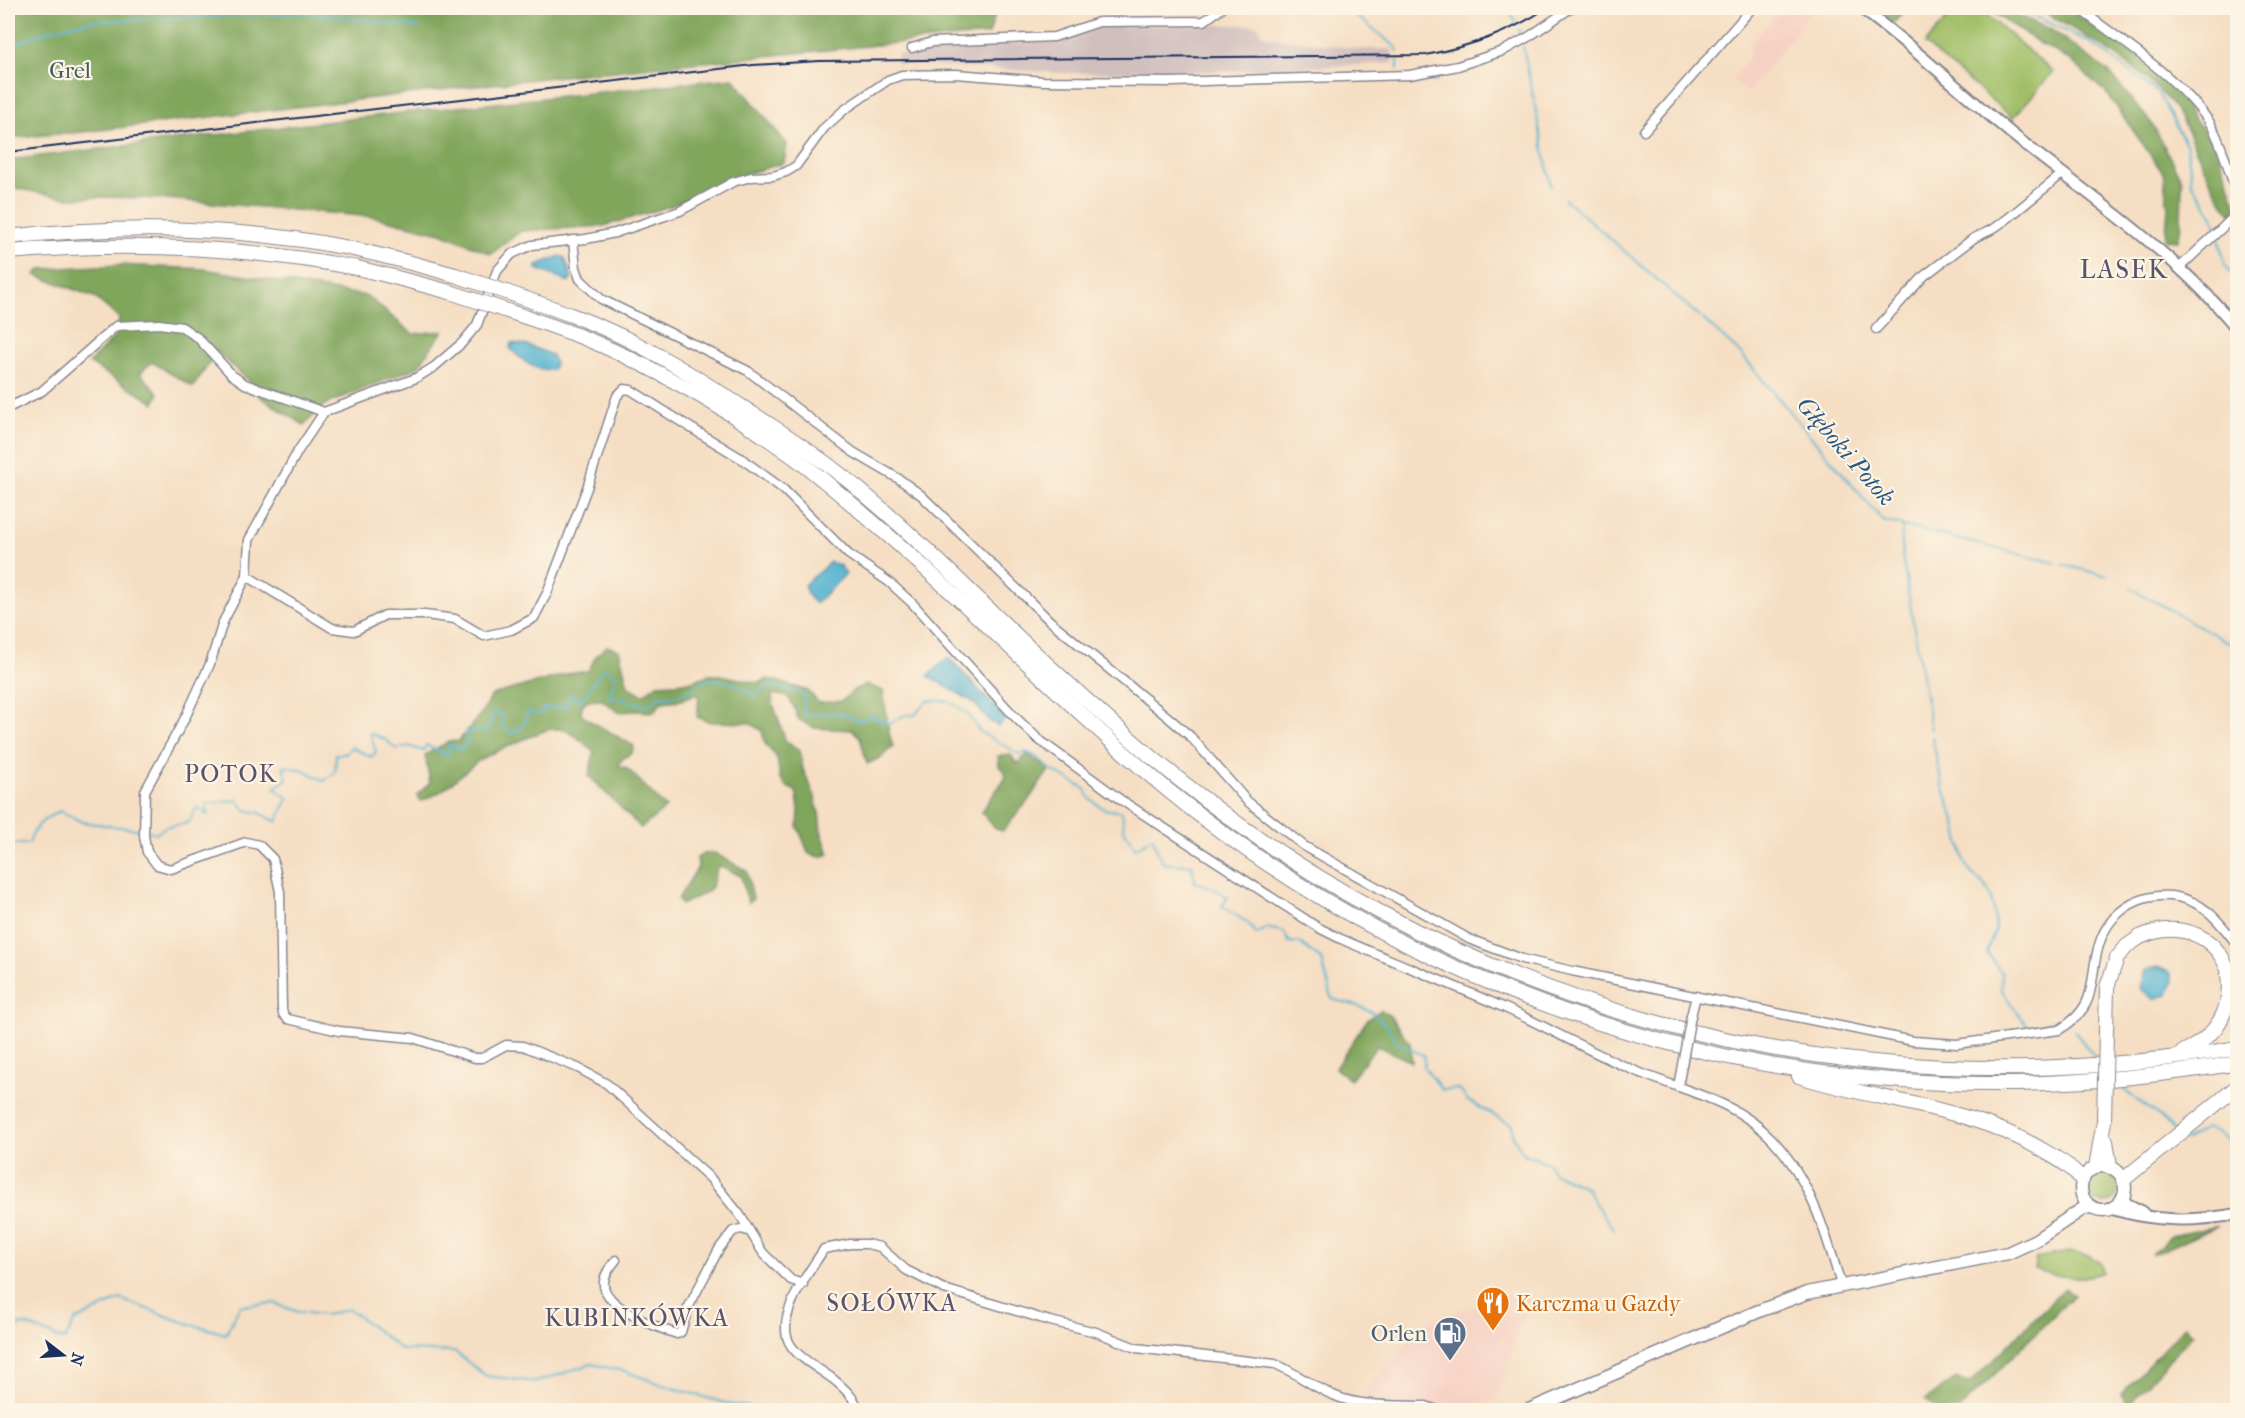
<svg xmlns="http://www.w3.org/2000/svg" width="2245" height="1418" font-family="'IM FELL French Canon',serif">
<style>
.built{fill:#f6d2c4}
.industrial{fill:#d1bfbe}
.green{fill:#a1bf67;stroke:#5e7762;stroke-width:1.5}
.forest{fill:#80a65c;stroke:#4e6a5d;stroke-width:1.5}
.water{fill:#51b2d0;stroke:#367097;stroke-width:1.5}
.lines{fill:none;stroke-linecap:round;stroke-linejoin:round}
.stream{stroke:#51b2d0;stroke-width:2}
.minor-casing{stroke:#888690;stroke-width:11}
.tertiary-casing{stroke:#888690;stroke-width:14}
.secondary-casing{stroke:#888690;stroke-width:15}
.primary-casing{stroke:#888690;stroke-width:16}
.minor{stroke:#fff;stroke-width:8}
.tertiary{stroke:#fff;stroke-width:10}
.secondary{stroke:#fff;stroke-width:12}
.primary{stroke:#fff;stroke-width:14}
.rail{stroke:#1b2f5e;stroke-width:2}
.minor-bridge-casing{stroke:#888690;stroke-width:11;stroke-linecap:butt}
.primary-bridge-casing{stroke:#888690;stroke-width:16;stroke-linecap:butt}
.minor-bridge{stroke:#fff;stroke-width:8}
.primary-bridge{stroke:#fff;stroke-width:14}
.labels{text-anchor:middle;stroke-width:4.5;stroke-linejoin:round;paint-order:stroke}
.park-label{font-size:22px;fill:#435a61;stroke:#fcf5e5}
.food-label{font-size:22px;fill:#c56008;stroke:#fcf5e5;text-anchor:start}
.service-label{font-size:22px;fill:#4e5e75;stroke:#fcf5e5;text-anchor:end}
.water-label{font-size:24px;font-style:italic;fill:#2b5680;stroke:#fcf5e5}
.neighbourhood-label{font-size:24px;letter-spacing:1.5px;fill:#5c526b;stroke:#fcf5e5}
.quarter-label{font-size:26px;letter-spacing:1.5px;fill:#5c526b;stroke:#fcf5e5}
</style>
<rect width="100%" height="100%" fill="#fcf5e5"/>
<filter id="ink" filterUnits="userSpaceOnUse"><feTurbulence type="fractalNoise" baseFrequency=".0167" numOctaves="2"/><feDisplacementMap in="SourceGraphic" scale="12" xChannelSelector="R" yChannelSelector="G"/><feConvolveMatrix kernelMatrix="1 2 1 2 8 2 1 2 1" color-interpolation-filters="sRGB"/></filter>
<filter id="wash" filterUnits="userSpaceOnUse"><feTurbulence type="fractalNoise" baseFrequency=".008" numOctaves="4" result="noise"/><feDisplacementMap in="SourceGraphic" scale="24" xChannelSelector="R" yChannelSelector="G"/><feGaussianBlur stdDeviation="1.35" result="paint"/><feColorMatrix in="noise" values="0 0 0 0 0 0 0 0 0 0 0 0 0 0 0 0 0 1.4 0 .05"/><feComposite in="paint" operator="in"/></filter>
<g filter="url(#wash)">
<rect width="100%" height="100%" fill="#f5dec3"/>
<!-- built -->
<g class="built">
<polygon points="1781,8 1814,8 1748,93 1732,80 1753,52 1748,48"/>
<polygon points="1520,1291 1529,1296 1497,1400 1447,1410 1388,1410 1359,1408 1367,1388 1426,1321"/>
</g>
<!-- industrial -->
<polygon class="industrial" points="1102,25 1258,25 1262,35 1269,37 1360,49 1392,49 1393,63 1229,71 1066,73 897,64 897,55 924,50 992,46 1052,40"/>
<!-- green -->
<g class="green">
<polygon points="1956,8 1979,8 2053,72 2013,118 1925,44"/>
<circle cx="2103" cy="1188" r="15"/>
<path d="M2069,1252L2090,1256L2101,1264L2103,1272C2080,1281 2057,1277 2034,1269L2036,1258Z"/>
</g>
<!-- forest -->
<g class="forest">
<polygon points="8,8 997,8 989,34 543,78 83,132 8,138"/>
<polygon points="1872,8 1908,8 1893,23"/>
<polygon points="1986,8 2003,8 2053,31 2108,71 2153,125 2182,181 2181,226 2178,241 2165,240 2168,208 2163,173 2109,96 2069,59 2041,44"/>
<path d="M2036,8H2072L2123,44L2178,91L2193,118L2215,143L2237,207L2232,215C2208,185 2197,147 2178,114C2152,71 2079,32 2036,8Z"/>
<polygon points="733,78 787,144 784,163 742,175 671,206 604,226 521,231 491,254 441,233 374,217 167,199 105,197 67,198 8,187 8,160 391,114"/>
<polygon points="120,265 204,269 367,296 413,334 443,331 418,367 324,405 304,425 260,397 249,381 217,352 193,387 152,362 140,373 159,394 154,403 89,363 117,334 119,318 94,297 35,275 41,269"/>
<path d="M607,646L619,650L628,686L643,695L657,684L689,682L708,675H721L758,683L768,679L783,683L808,691L819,703L842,701L854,690L866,684L883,691C887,710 886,728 893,746L882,757L867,764L860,737L852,730L814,728L798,719L794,707L788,697L772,694L773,704L786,742L800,750L803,769L814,794L819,813L821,831L829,854L821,857L809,854L798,827L799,809L796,791L785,786L780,778L777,758L765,744L762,731L750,723L710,722L697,717L699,696L693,695L681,700L662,702L654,712L637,711L618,712L602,700L586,701L582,706L581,713L587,719L634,746L632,753L622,759L619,766L627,768L666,808L641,828L589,776L594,752C562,721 556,725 518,742C505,748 491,753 480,760C458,775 447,793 420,801L417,795L430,783L425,755L448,742L459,741C471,723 484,714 492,695L571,673L588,671L596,656Z"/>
<polygon points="1027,754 1050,769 1027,802 1003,831 996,829 981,812 1006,777 1005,772 999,766 998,756 1011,755 1017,764"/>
<polygon points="714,853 747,871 753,899 748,903 741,876 718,865 712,886 707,892 681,905 678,899 698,867 697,858 703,854"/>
<polygon points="1381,1010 1390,1016 1410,1043 1412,1062 1377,1046 1350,1080 1335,1068 1367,1020"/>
<polygon points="2218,1226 2152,1255 2171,1236"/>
<polygon points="2065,1288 2074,1295 1959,1410 1940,1410 1925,1400 1956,1378 1969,1384"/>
<polygon points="2185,1326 2193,1334 2128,1405 2121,1394"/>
</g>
<!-- water -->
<g class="water">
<polygon points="560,256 565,258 572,278 569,282 537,269 537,265"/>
<path d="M511,343L527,345L552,355L555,364L552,370C536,372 520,359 510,348Z"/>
<polygon points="830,562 839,565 846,574 815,604 807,594 804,585"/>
<polygon points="948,657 1006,719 998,726 989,721 973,702 928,676"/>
<polygon points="2157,967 2170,972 2173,981 2168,995 2153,999 2140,988 2145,970"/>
</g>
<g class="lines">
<!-- stream -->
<g class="stream">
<polyline points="1346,8 1396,47 1398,52"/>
<polyline points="1508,8 1516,23"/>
<polyline points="2017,8 2090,42 2158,93 2187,146 2192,183 2213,216 2216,228"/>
<polyline points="1519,29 1520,36"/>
<polyline points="1523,47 1551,186"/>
<path d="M8,48C35,34 62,25 93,21L307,13L419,27"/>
<polyline points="1398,59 1398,69"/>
<polyline points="1399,79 1400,82 1427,80 1437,82"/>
<polyline points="1565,199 1700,317"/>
<polyline points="2218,234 2225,264 2238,284"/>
<polyline points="1703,319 1739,352 1883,521 2056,563"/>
<polyline points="1902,526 1902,555 1931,730"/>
<polyline points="2064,565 2108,576"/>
<polyline points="2131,588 2238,648"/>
<path d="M1932,737L1942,784L1954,817L1965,863L1971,873L1984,884L1991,896L1996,928L1987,952L2002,974L2001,987L2003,992L2027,1026C2042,1028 2054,1015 2067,1022"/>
<path d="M147,831L157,833L165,827L188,823L197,807L208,815L206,804L237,800L245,810L260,813L277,822L288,798L274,788L287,779L283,766L304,770L324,781L335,772L336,754H346L351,747L371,757L376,752L370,733L386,740L396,749L408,746L423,751L426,745L447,755L450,744L461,750L467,743L466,731H488L494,711L503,716L502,727L512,733L523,727L528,712L540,715L544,708L565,707L571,694L580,701L604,668L616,675L609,698H618L647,706L658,697C669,697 680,695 690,690C694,688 698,684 702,682C721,675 740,686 755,696L770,684L804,694V714C831,717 833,705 859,722L871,716L889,724L905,715H915L927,701H948L967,713L980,732L1019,754L1027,752L1037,757L1050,769L1085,789L1089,798L1104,809L1122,812L1124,830L1136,848L1153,837L1158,853L1164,864L1192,865L1195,882L1213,888L1228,897L1222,906L1248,923L1256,934L1267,928L1284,932L1289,942L1300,943L1322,960L1332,999L1358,1006L1374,1013L1390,1030L1397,1043L1425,1056L1424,1067L1442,1090L1459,1089L1468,1101L1512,1125L1513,1137L1524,1154L1548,1163L1554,1173L1587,1188L1592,1199L1614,1230"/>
<path d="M8,846L12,844H29C33,826 45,818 60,811L82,822L142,830"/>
<polyline points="2074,1031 2096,1058"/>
<path d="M2117,1083C2134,1102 2160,1111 2174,1132"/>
<polyline points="2181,1140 2187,1140 2206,1127 2227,1139 2231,1144 2238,1157"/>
<polyline points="8,1326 26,1325 65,1340 75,1321 120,1299 183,1322 226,1334 240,1306 274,1303 298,1312 325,1315 349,1309 402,1350 455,1352 486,1376 537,1382 591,1364 624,1371 666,1386 732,1405 782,1410"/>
</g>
</g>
</g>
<g filter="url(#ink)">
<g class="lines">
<!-- minor casing -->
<g class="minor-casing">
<g id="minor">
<path d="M2078,8C2119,39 2182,80 2210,123C2223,145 2229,173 2238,197"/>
<polyline points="912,48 932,42 1054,37 1099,22 1204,21 1222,8"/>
<polyline points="1644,131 1752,8"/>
<path d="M573,240L576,268L580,279L601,299L748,371L853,452L899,479L921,495L1050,621L1169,718L1191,737L1247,801L1304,846L1469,939L1522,959L1572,971L1913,1041L1957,1044L2059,1030C2103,1003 2086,979 2101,939C2117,896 2172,882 2207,911C2219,920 2228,934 2238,945"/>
<polyline points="2180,267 2238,213"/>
<polyline points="1876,329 1924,276 1974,238 1991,230 2007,219 2062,174"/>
<polyline points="8,408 42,391 116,326 159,324 182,327 198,338 232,375 245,384 324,412"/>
<path d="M247,576L332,628L354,631L385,615H425L455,619L484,636L511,630L534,618L547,593L587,488L617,396L624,389L631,390L691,428L742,459L783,489L848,554L889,582L913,604L1014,716L1038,739L1121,800L1319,928L1341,939C1396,963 1451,984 1505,1008C1547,1027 1588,1051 1631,1069C1681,1091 1733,1098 1772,1139C1810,1179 1826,1233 1841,1285"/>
<polyline points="1691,1016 1696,996"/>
<polyline points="1678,1087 1682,1065"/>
<path d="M616,1260C611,1266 605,1273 604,1281C600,1306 658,1328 677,1334L681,1332L688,1308L719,1249L733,1231L741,1229L748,1231"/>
<polyline points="803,1284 791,1280 763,1253 740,1215 711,1179 607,1084 578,1068 523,1046 506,1045 482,1058 475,1058 413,1038 339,1031 288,1019 283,1014 282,1009 280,892 273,859 259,845 246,842 171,869 157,865 147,852 144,836 145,791 185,718 210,664 223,622 247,576 249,540 298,451 324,412 416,378 434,367 462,343 477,325 497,271 512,254 532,245 586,239 615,233 680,211 733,182 751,177 773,176 786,172 796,166 824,128 844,110 888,80 902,75 956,74 1044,81 1171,82 1410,75 1458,66 1503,51 1530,36 1571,8"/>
<path d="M859,1410C855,1398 843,1387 833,1379C820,1369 798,1358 790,1344C774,1316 809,1273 824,1249L850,1244H867L880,1247L906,1270L944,1289L1050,1321L1096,1332L1136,1348L1275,1364C1295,1372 1313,1387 1333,1395C1358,1407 1398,1405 1426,1406L1437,1410"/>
</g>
</g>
<!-- tertiary casing -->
<g class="tertiary-casing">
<g id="tertiary">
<path d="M1861,8C1917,49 1967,98 2022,142C2096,201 2178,255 2238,330"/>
<polyline points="2122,1197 2127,1204 2143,1212"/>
<path d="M2109,1208C2154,1222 2192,1222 2238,1214"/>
</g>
</g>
<!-- secondary casing -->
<g class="secondary-casing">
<g id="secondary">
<circle cx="2103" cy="1188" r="22"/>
<polyline points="1529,1410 1759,1311 1807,1293 2008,1253 2036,1240 2084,1208 2092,1207"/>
</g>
</g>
<!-- primary casing -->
<g class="primary-casing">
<g id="primary">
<path d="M8,237C121,225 237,226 349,248C385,256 420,265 455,275"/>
<path d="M8,252C124,242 242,246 357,268C388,275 419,284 450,292"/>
<path d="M506,292C550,307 594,322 635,343C676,364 715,389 753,414C787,435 819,457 850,482C909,530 962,584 1017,636C1055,672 1094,707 1134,742C1442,1009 1836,1117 2238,1048"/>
<path d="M501,309C535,320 570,331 603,346C668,375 733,413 791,455C823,478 853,505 883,531C968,604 1046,684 1130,758C1353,955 1645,1072 1942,1083C2040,1087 2140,1079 2238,1063"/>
<path d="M2140,937C2170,923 2205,929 2223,959C2228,969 2232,979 2238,989"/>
<path d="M2183,1052C2215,1038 2233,1011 2228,975"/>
<path d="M1799,1076C1883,1103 1968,1105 2046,1152C2059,1160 2073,1167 2082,1180"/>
<polyline points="2106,1141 2110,1167"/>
<polyline points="2096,1167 2104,1121"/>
<polyline points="2123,1180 2238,1086"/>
</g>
</g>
<!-- minor -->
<use href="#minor" class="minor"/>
<!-- tertiary -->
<use href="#tertiary" class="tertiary"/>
<!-- secondary -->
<use href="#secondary" class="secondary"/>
<!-- primary -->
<use href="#primary" class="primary"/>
<!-- rail -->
<path class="rail" d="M8,152L753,65L819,61L1426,55C1471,46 1509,33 1547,8"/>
<!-- minor-bridge casing -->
<g class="minor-bridge-casing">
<polyline id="minor-bridge" points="1682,1065 1691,1016"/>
</g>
<!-- primary-bridge casing -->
<g class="primary-bridge-casing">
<g id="primary-bridge">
<polyline points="455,275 506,292"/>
<polyline points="450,292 501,309"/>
<polyline points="2104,1121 2107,987 2117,958 2127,946 2140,937"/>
</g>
</g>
<!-- minor-bridge -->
<use href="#minor-bridge" class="minor-bridge"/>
<!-- primary-bridge -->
<use href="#primary-bridge" class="primary-bridge"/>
</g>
</g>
<!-- icons -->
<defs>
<g id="restaurant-pin" transform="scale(1.725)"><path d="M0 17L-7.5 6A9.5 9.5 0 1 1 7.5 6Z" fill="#e8710a" stroke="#fcf5e5"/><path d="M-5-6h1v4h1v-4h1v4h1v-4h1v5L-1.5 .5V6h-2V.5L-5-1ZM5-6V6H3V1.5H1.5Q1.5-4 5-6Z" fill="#fff"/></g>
<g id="fuel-pin" transform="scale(1.725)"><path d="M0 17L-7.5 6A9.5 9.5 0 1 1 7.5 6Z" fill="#5c6f8a" stroke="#fcf5e5"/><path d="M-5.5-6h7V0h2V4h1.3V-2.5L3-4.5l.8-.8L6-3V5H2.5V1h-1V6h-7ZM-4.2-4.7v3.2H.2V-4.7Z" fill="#fff"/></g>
</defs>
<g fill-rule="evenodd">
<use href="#restaurant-pin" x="1493" y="1303"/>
<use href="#fuel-pin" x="1450" y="1333"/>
</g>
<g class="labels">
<!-- park labels -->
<g class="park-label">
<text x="70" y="78">Grel</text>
</g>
<!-- food labels -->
<g class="food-label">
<text x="1516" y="1311">Karczma u Gazdy</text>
</g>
<!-- service labels -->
<g class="service-label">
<text x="1427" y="1341">Orlen</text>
</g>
<!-- water labels -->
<g class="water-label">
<text transform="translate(1846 451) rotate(49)" y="8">Głęboki Potok</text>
</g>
<!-- neighbourhood labels -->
<g class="neighbourhood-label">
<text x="231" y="782">POTOK</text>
<text x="892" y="1311">SOŁÓWKA</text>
<text x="637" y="1326">KUBINKÓWKA</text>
</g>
<!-- quarter labels -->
<g class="quarter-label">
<text x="2124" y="278">LASEK</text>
</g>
</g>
<!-- margin -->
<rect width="2245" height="1418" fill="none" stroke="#fcf5e5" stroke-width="30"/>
<!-- north arrow -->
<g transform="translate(63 1355) rotate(107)" stroke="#fcf5e5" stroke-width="4.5" paint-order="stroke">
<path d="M0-4.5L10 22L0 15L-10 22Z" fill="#1b2f5e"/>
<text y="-9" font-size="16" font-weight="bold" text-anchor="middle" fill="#1b2f5e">N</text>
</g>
</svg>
